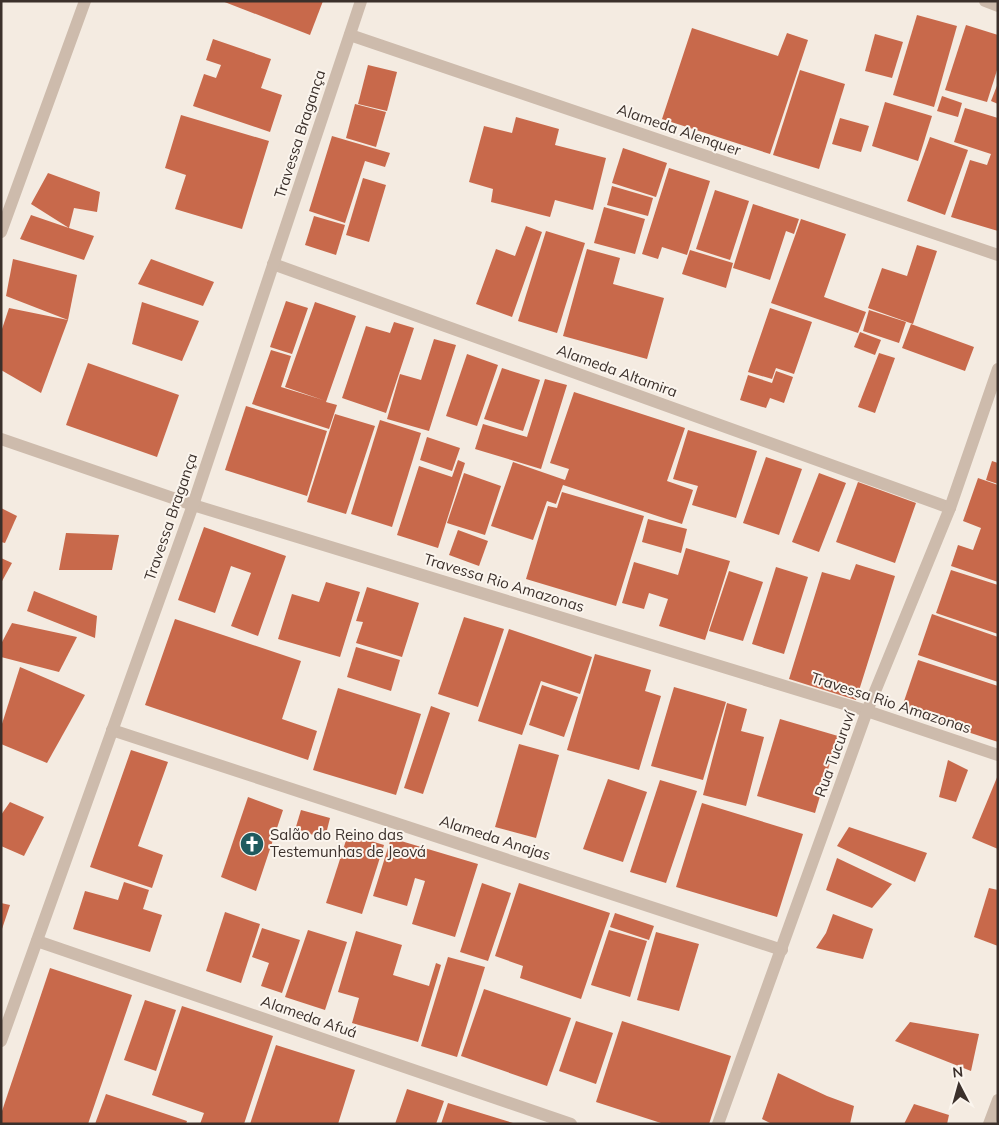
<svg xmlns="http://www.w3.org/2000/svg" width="999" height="1125" font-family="Mulish,sans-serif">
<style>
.building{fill:#c8694b}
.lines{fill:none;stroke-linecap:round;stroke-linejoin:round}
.street{stroke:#cdbbac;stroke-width:12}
.labels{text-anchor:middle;stroke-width:4;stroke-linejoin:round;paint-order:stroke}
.street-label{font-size:15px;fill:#3b302b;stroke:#fbf5ee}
.poi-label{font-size:15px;fill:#3b302b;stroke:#fbf5ee;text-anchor:start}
</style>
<rect width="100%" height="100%" fill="#f4ebe1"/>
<!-- building -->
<g class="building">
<polygon points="222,1 323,1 310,35"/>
<polygon points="917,15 957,26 934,107 893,95"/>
<polygon points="966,25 998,35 998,67 987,102 945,90"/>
<polygon points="692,28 778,56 787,33 808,40 770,154 662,119"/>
<polygon points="875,34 903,42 892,78 865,71"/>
<polygon points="213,39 271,59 261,88 282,95 270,132 193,106 204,74 216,78 221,65 206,60"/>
<polygon points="368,65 397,72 387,111 358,104"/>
<polygon points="800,70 845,84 819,169 773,155"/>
<polygon points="998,83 998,104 991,101"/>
<polygon points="942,96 962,103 958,117 937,111"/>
<polygon points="885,102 932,116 918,161 872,146"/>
<polygon points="355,104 386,112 376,147 346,138"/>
<polygon points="965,108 998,118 998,231 951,217 970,160 987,165 991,154 954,142"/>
<polygon points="181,115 269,141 242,229 175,209 186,175 165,168"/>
<polygon points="516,117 559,129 555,145 606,158 593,210 555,200 550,217 491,202 493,189 469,182 484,126 512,133"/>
<polygon points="840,118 869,126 861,152 832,144"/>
<polygon points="332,136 390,153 385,167 365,161 345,223 309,211"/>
<polygon points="930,137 968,150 945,215 907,201"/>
<polygon points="623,148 667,163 656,197 612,183"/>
<polygon points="669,168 710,181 687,255 662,247 658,259 642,254"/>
<polygon points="48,173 100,192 97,212 74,208 69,228 94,236 84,260 20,239 31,215 69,228 31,204"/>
<polygon points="363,178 386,185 369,242 346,235"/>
<polygon points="612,186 653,198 648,216 607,205"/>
<polygon points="715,190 749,201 730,260 696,249"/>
<polygon points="753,204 799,219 794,234 786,231 770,280 733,268"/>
<polygon points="604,207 645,219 635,254 594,243"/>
<polygon points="314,216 345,225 336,255 305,245"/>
<polygon points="801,219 846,234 824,297 866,312 858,333 771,303"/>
<polygon points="526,226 542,232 512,317 476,304 496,249 515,256"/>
<polygon points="546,231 585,243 557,333 518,321"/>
<polygon points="917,245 937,251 913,324 868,308 882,268 907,276"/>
<polygon points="587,249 620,258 613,284 664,298 647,359 563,336"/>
<polygon points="690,250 733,263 726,288 682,274"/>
<polygon points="13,259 77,275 68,320 6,296"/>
<polygon points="151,259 214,282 203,306 138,284"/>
<polygon points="286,301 308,308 292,354 270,347"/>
<polygon points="142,302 199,321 182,361 132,344"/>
<polygon points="315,302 356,316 326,402 337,405 329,429 252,404 271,350 291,356 281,387 323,400 285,387"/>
<polygon points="9,308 68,320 41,393 1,370 1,332"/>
<polygon points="770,308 812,322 794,374 776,368 772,379 748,372"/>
<polygon points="869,310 906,322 899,343 863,331"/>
<polygon points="394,322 414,328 386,413 342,398 366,326 390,333"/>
<polygon points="911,324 974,347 965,371 902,348"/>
<polygon points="860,332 881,340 875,355 854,347"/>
<polygon points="434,339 456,345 429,431 387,419 400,374 421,380"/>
<polygon points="879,353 895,358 875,413 858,407"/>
<polygon points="467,354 498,365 477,426 446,416"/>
<polygon points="88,363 179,395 157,457 66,425"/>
<polygon points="502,368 540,380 523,431 484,419"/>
<polygon points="776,371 793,377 784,403 770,398 766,408 740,400 748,375 772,383"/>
<polygon points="545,379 567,385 541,469 475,449 483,424 527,437"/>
<polygon points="574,392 685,428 667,481 693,490 682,524 563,485 556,504 547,501 533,540 491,526 513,462 565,480 569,469 550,463"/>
<polygon points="246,406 327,431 307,496 225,470"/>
<polygon points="335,414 375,426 346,514 307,502"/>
<polygon points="380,420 421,433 392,527 351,514"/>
<polygon points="688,430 757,451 736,518 692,505 698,486 673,479"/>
<polygon points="427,437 460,448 452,471 420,460"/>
<polygon points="766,457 802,469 779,535 743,523"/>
<polygon points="458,460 465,463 438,548 397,535 419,466 452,477"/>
<polygon points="992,461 998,463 998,484 986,480"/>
<polygon points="464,473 501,486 485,535 447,523"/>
<polygon points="819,473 846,483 819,552 792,542"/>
<polygon points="978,478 998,485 998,582 951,566 958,545 973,550 981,528 963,521"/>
<polygon points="858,482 916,503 895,563 836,542"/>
<polygon points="562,492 644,516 616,606 526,579 548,506 557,508"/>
<polygon points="1,508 17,516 5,543 1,542"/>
<polygon points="648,519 687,529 681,553 642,542"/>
<polygon points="204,527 286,556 258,636 231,626 251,573 231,566 215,613 178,600"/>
<polygon points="458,530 488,541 479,566 449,555"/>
<polygon points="66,533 119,535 112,570 59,570"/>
<polygon points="686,548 730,561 705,640 659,626 668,599 649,593 644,609 622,603 634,562 678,575"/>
<polygon points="1,558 12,563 1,583"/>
<polygon points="856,564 895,576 856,700 789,679 822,572 850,580"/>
<polygon points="776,567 808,577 784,654 752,644"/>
<polygon points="951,570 998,585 998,634 936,613"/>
<polygon points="729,571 763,582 743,641 709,631"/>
<polygon points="326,582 360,592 340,657 278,639 292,594 319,602"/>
<polygon points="367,587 419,603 402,657 356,643 363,622 356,621"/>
<polygon points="34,591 97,616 95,638 27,611"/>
<polygon points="932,614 998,637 998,682 918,655"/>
<polygon points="464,617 504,629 478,707 438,694"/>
<polygon points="175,619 301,661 282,719 317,731 308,760 145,705"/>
<polygon points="12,623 77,637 59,672 1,657 1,644"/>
<polygon points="509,629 592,657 580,694 541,681 522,735 478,721"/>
<polygon points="356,647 400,660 391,691 347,677"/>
<polygon points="595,654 651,670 645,691 661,696 639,770 567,750"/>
<polygon points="918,660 998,686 998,742 901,710"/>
<polygon points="20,667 85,695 47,763 1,744 1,727"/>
<polygon points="542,685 578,697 564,737 529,725"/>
<polygon points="674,687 726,702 703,780 651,766"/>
<polygon points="338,688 421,714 396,795 313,770"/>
<polygon points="727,703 747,709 741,731 764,737 746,806 703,795"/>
<polygon points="431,706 450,713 423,794 404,788"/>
<polygon points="780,719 838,736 815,813 757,796"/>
<polygon points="519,744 559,755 536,838 495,827"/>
<polygon points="131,750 168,762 138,846 163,855 152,888 90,867"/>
<polygon points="948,760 968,770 956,802 939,797"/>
<polygon points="998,775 998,849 972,838"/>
<polygon points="608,779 647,792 623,862 583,849"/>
<polygon points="660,780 697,791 666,883 630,872"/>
<polygon points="248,797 283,810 256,891 221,877"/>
<polygon points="10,802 44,817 24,856 1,846 1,815"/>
<polygon points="702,803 803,834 777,917 676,887"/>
<polygon points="301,810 330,818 325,838 295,830"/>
<polygon points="849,827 927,853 915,882 837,846"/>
<polygon points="348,834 384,845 362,914 326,903"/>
<polygon points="391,838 478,864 455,937 412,924 425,881 415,878 407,906 373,896"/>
<polygon points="837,858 892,884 872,908 826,890"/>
<polygon points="124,882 149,890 143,909 162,915 150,952 73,929 85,891 118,900"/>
<polygon points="482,883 511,893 488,961 460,952"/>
<polygon points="519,883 610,913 581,999 520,978 523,966 495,956"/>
<polygon points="989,888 998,890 998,946 974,937"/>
<polygon points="1,903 10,905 2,929 1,929"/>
<polygon points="225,912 260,924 241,983 206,971"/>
<polygon points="615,913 654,926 649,940 610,927"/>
<polygon points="833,914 873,929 863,959 816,948 826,933"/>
<polygon points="262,928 300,940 282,993 261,986 269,963 252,957"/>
<polygon points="308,930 347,942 325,1010 285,997"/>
<polygon points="609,930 647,941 630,997 591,985"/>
<polygon points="356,931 402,945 393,975 429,986 436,963 441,965 418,1042 352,1023 359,998 338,992"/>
<polygon points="656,932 699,944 679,1011 637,1000"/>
<polygon points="448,957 485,967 457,1057 421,1046"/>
<polygon points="50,968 132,995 88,1124 1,1124 1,1114"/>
<polygon points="484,989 571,1018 547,1086 461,1056"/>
<polygon points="145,1000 176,1010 156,1071 124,1060"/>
<polygon points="182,1006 273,1036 244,1124 200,1124 204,1113 152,1095"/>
<polygon points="576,1021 613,1033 596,1084 559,1071"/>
<polygon points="622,1021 731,1056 709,1124 664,1124 596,1102"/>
<polygon points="910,1022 979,1034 971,1071 895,1041"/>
<polygon points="276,1045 355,1070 338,1124 250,1124"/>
<polygon points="778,1073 827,1096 854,1106 850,1124 772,1124 762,1119"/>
<polygon points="407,1089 444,1101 436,1124 395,1124"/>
<polygon points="106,1094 187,1121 186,1124 95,1124"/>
<polygon points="448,1103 513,1123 513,1124 441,1124"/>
<polygon points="914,1104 949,1115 947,1124 904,1124"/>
</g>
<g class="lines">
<!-- street -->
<g class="street">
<polyline points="985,1 998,6"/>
<polyline points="350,35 998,255"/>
<polyline points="1,232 85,1"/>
<polyline points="273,264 950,508"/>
<polyline points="1,439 193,505 867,711 998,755"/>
<polyline points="112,730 782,950"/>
<polyline points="37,941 571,1124"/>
<polyline points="1,1041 193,505 361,1"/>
<polyline points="718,1124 867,711 950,508 998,369"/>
<polyline points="989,1124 998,1100"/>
</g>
</g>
<!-- icons -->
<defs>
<g id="church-disc" transform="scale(1.25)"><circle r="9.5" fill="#1f5a5e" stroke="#fbf5ee"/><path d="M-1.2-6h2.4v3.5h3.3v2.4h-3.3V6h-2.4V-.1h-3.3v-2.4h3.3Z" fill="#fff"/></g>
</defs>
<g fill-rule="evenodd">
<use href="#church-disc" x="252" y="844"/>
</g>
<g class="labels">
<!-- street labels -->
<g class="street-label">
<text transform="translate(679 130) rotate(19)" y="5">Alameda Alenquer</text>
<text transform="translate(300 134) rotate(-72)" y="5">Travessa Bragança</text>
<text transform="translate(617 371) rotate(20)" y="5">Alameda Altamira</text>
<text transform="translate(171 517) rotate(-71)" y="5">Travessa Bragança</text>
<text transform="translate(504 583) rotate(17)" y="5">Travessa Rio Amazonas</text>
<text transform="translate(891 703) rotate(18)" y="5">Travessa Rio Amazonas</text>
<text transform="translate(835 754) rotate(-70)" y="5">Rua Tucuruví</text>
<text transform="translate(495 838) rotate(18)" y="5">Alameda Anajas</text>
<text transform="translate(309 1017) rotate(19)" y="5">Alameda Afuá</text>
</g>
<!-- poi labels -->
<g class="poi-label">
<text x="270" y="840">Salão do Reino das<tspan x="270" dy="17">Testemunhas de Jeová</tspan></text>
</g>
</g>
<!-- border -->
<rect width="999" height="1125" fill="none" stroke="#3b302b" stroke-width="5"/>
<!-- north arrow -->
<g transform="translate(959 1085) rotate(354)" stroke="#fbf5ee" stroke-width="4" paint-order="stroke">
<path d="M0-4L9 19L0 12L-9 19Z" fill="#3b302b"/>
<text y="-8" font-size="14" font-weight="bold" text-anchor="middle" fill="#3b302b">N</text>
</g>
</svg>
